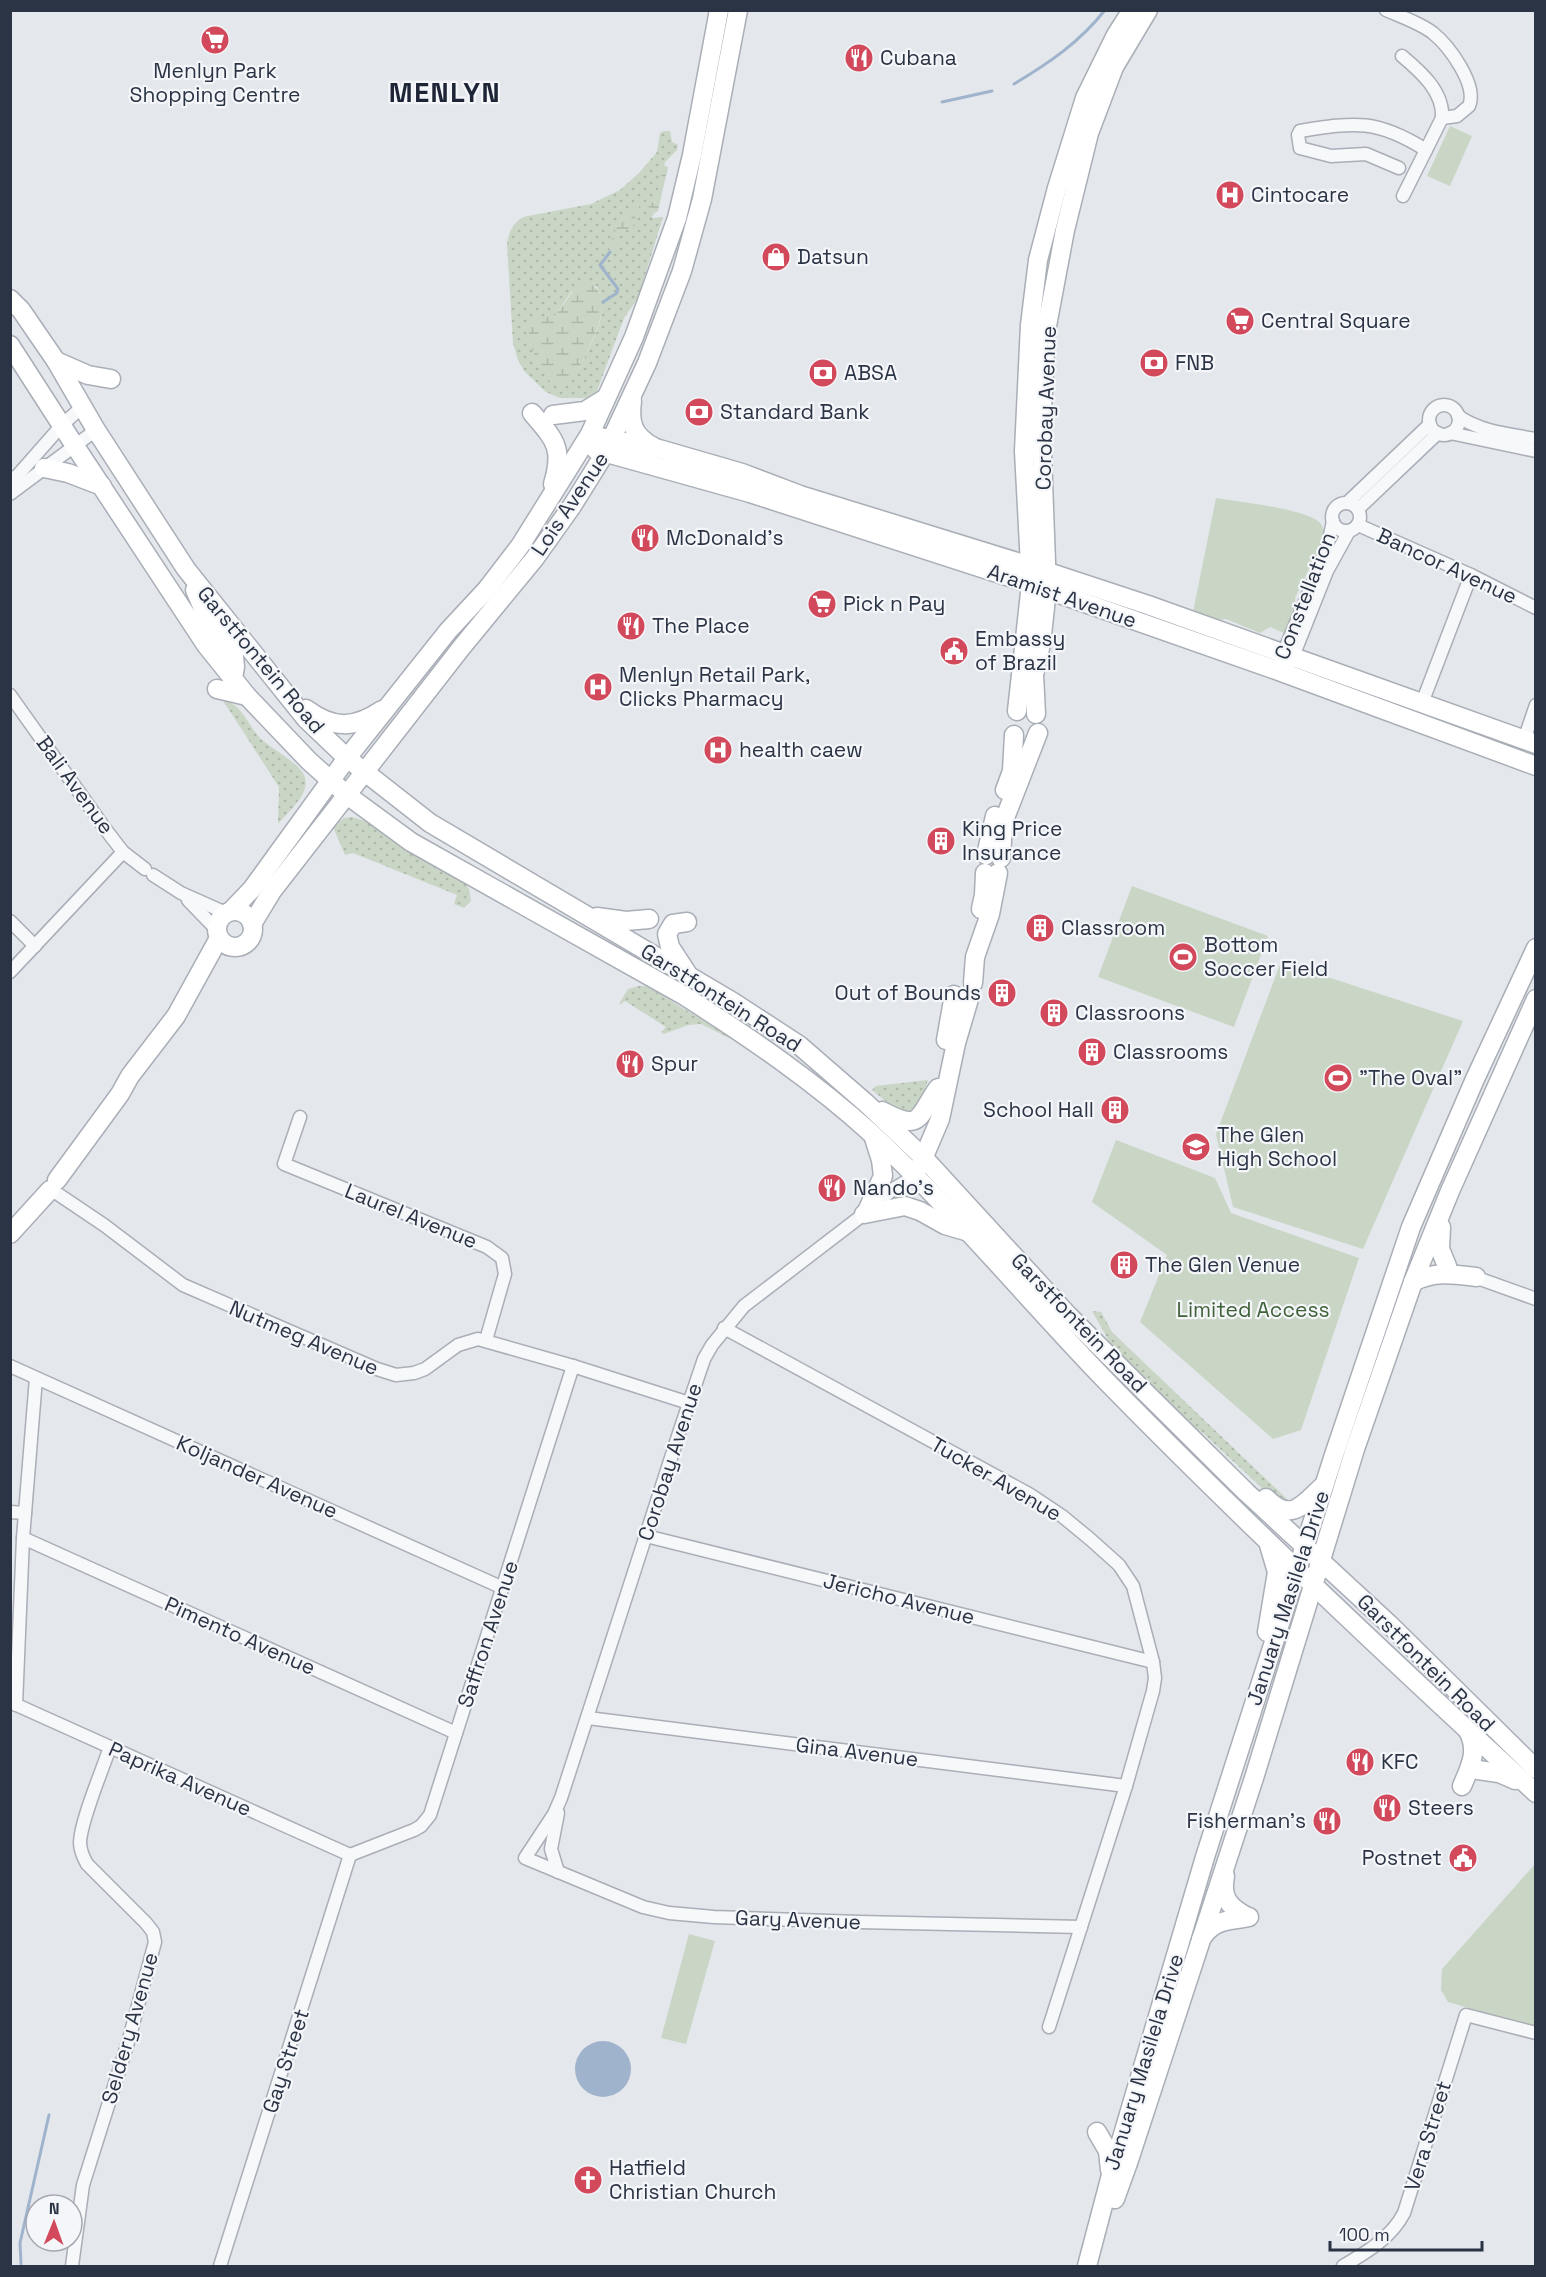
<svg xmlns="http://www.w3.org/2000/svg" width="1546" height="2277" font-family="'Space Grotesk',sans-serif">
<style>
.grass{fill:url(#grass-dots);fill-rule:evenodd}
.wetland{fill:url(#wetland-marsh)}
.park{fill:#c9d6c5}
.water{fill:#9fb4cc}
.lines{fill:none;stroke-linecap:round;stroke-linejoin:round}
.stream{stroke:#9fb4cc;stroke-width:3}
.street-casing{stroke:#a9aeb7;stroke-width:15}
.secondary-casing{stroke:#a9aeb7;stroke-width:21}
.street{stroke:#f7f8fa;stroke-width:12}
.secondary{stroke:#fff;stroke-width:18}
.labels{text-anchor:middle;stroke-width:4.5;stroke-linejoin:round;paint-order:stroke}
.poi-label{font-size:21px;fill:#2b3445;stroke:#f4f6f9;text-anchor:start}
.street-label{font-size:21px;fill:#2b3445;stroke:#f4f6f9}
.park-label{font-size:21px;fill:#3f6138;stroke:#f4f6f9}
.district-label{font-size:27px;font-weight:bold;letter-spacing:1.5px;fill:#1d2536;stroke:#f4f6f9}
</style>
<defs>
<pattern id="grass-dots" width="8" height="8" patternUnits="userSpaceOnUse" patternTransform="scale(1.5)"><rect width="8" height="8" fill="#c9d6c5"/><path d="M2 2h.1M6 6h.1" fill="none" stroke="#adb8ab" stroke-width="1.8" stroke-linecap="round"/></pattern>
<pattern id="wetland-marsh" width="20" height="14" patternUnits="userSpaceOnUse" patternTransform="scale(1.5)"><rect width="20" height="14" fill="#c9d6c5"/><path d="M1 5h8M5 5V1M11 12h8M15 12V8" fill="none" stroke="#adb8ab"/></pattern>
</defs>
<rect width="100%" height="100%" fill="#e4e7ec"/>
<!-- grass -->
<g class="grass">
<path d="M664,131H670L672,142L678,145L677,150L665,162L655,203L634,206L633,210L621,221L609,249L614,247L619,235L633,225L639,206H646L654,210L652,218L663,217L638,298L624,318L597,391L586,398H560L546,392L525,372L518,360L513,343L507,244C509,231 512,225 523,217L591,204L620,190L639,173L657,152L660,133ZM596,286C614,310 588,349 577,373L551,383L543,369L541,371L529,341V326L555,316L571,292Z"/>
<path d="M222,699C242,704 248,725 260,738C271,749 302,764 305,778C310,794 287,813 278,824L279,787Z"/>
<polygon points="352,817 365,821 465,883 469,889 471,901 464,908 454,904 457,895 353,853 345,855 333,827 344,818"/>
<polygon points="639,986 646,986 749,1048 701,1024 688,1025 664,1034 661,1032 666,1027 625,1001 621,1004 619,1004 628,989"/>
<polygon points="928,1080 919,1106 914,1112 899,1112 872,1090 876,1086"/>
<polygon points="1092,1311 1101,1312 1112,1332 1288,1500 1291,1506 1281,1506 1203,1433 1181,1418 1117,1355"/>
</g>
<!-- wetland -->
<g class="wetland">
<path d="M663,165L668,167L658,211L653,214L654,210L646,206H639L633,226L619,235L613,252H610C609,242 615,229 621,221C627,213 634,212 634,201L655,203Z"/>
<path d="M587,283C622,294 587,351 577,373L572,380L558,386L551,383L543,370L541,372L529,341V325L535,320L555,315C567,304 570,287 587,283Z"/>
</g>
<!-- park -->
<g class="park">
<polygon points="1450,126 1472,136 1450,186 1427,176"/>
<path d="M1216,498C1240,502 1300,508 1318,521C1324,526 1324,531 1324,538L1295,598L1296,610L1284,633L1270,627L1260,633L1226,619L1214,621L1193,612Z"/>
<polygon points="1132,886 1268,936 1234,1027 1098,977"/>
<polygon points="1281,962 1463,1021 1363,1249 1233,1207 1216,1134"/>
<polygon points="1116,1140 1215,1178 1231,1213 1359,1258 1301,1430 1273,1439 1140,1322 1167,1255 1092,1202"/>
<polygon points="1535,1864 1535,2027 1448,2002 1441,1990 1442,1969"/>
<polygon points="689,1934 715,1941 686,2044 661,2038"/>
</g>
<!-- water -->
<circle class="water" cx="603" cy="2069" r="28"/>
<g class="lines">
<!-- stream -->
<g class="stream">
<path d="M1014,84C1049,63 1080,42 1105,10"/>
<polyline points="942,102 992,91"/>
<polyline points="603,302 617,293 618,289 600,265 610,252"/>
<polyline points="21,2264 20,2243 49,2115"/>
</g>
<!-- street casing -->
<g class="street-casing">
<g id="street">
<path d="M1386,10C1402,17 1420,23 1433,33C1449,46 1478,85 1469,106L1457,116L1442,118"/>
<path d="M1402,56C1421,72 1444,92 1442,118L1403,196"/>
<path d="M1399,168L1366,154L1331,156L1300,148L1298,135L1300,131C1356,122 1377,119 1426,150"/>
<circle cx="1444" cy="420" r="15"/>
<path d="M1458,416C1481,432 1508,434 1536,439"/>
<polyline points="1450,433 1536,451"/>
<polyline points="10,480 18,475 62,425 82,407"/>
<polyline points="10,494 96,430"/>
<circle cx="1346" cy="517" r="14"/>
<polyline points="1347,503 1430,424"/>
<polyline points="1358,509 1438,433"/>
<polyline points="1358,525 1471,575 1536,608"/>
<polyline points="1280,661 1327,549 1333,521"/>
<polyline points="1290,664 1327,571 1349,531"/>
<polyline points="10,695 106,830 123,852 145,869"/>
<polyline points="1422,703 1471,575"/>
<polyline points="1524,740 1536,705"/>
<polyline points="153,875 181,893 226,913"/>
<polyline points="188,900 216,929"/>
<polyline points="10,921 35,946"/>
<polyline points="10,972 123,852"/>
<polyline points="300,1117 284,1164 487,1247 502,1258 505,1274 486,1340"/>
<polyline points="915,1176 892,1190 864,1214 744,1306 712,1345 704,1359 680,1430 561,1798 554,1814 525,1858 643,1907 669,1913 714,1917 859,1922 1081,1927"/>
<polyline points="52,1190 104,1225 183,1285 377,1369 396,1375 414,1373 425,1369 458,1345 478,1339 573,1366 689,1403"/>
<polyline points="1469,1275 1536,1299"/>
<polyline points="724,1328 1029,1494 1062,1516 1090,1539 1119,1565 1133,1586 1153,1662 1155,1678 1153,1691 1126,1786 1049,2027"/>
<polyline points="10,1366 503,1588"/>
<polyline points="10,1512 25,1513"/>
<polyline points="646,1536 1153,1662"/>
<polyline points="23,1538 456,1733"/>
<polyline points="10,1702 350,1855"/>
<polyline points="16,1705 23,1538 36,1378"/>
<polyline points="588,1718 1126,1786"/>
<polyline points="558,1813 551,1849 558,1872"/>
<polyline points="350,1855 414,1830 421,1826 430,1815 573,1366"/>
<path d="M72,2266L83,2185L129,2039L155,1942L153,1932L146,1923L87,1864C83,1857 80,1851 80,1842C81,1820 102,1771 110,1747"/>
<polyline points="220,2266 350,1855"/>
<path d="M1343,2266C1367,2252 1391,2238 1404,2213L1466,2015L1536,2033"/>
</g>
</g>
<!-- secondary casing -->
<g class="secondary-casing">
<g id="secondary">
<polyline points="10,299 21,310 56,361 96,430 186,569 306,719 347,758 430,823 733,1002 799,1045 867,1104 925,1159 1068,1315 1144,1391 1246,1492 1389,1624 1536,1769"/>
<path d="M10,345L75,446L206,645L247,696L309,761L347,795L411,842L683,995C749,1037 815,1082 872,1134C957,1213 1030,1303 1111,1386C1248,1526 1391,1660 1536,1793"/>
<polyline points="56,361 88,375 111,379"/>
<path d="M632,401C629,423 633,436 654,447"/>
<path d="M532,413C555,440 564,448 553,484"/>
<polyline points="553,415 585,411 606,398"/>
<polyline points="600,437 659,449 742,473 800,495 1030,566 1148,605 1536,744"/>
<polyline points="596,450 750,493 1031,584 1276,670 1536,766"/>
<polyline points="44,468 68,473 102,486"/>
<polyline points="195,590 208,620 234,656 235,667 233,678"/>
<polyline points="217,689 247,696"/>
<path d="M306,709C333,729 354,729 382,710"/>
<polyline points="1017,711 1031,584 1024,451 1030,325 1038,260 1057,188 1085,98 1116,35 1132,10"/>
<polyline points="1036,714 1034,675 1041,644 1047,589 1041,428 1046,331 1065,230 1089,133 1114,67 1148,10"/>
<polyline points="1005,790 1012,771 1014,735"/>
<polyline points="986,855 995,816"/>
<polyline points="1001,858 1003,823 1038,733"/>
<polyline points="981,909 984,895 985,873"/>
<circle cx="235" cy="929" r="18"/>
<polyline points="231,911 252,889 347,758 448,631 487,589 520,546 590,434 634,337 677,218 692,155 719,10"/>
<polyline points="597,917 626,921 649,919"/>
<polyline points="252,924 272,891 461,648 535,558 572,506 605,453 647,363 682,271 702,199 738,10"/>
<polyline points="687,973 670,947 667,934 673,924 687,922"/>
<polyline points="973,983 975,957 990,914 998,873"/>
<polyline points="946,1040 954,995"/>
<path d="M882,1111C922,1132 917,1118 938,1088"/>
<polyline points="920,1166 940,1119 956,1043 969,999"/>
<polyline points="57,1180 120,1094 130,1076 176,1016 219,938"/>
<polyline points="868,1209 883,1176 881,1160 874,1138"/>
<polyline points="864,1214 905,1206 920,1211 945,1225 969,1232"/>
<polyline points="1441,1227 1440,1249 1447,1266"/>
<polyline points="10,1234 50,1190"/>
<path d="M1413,1282C1434,1271 1453,1274 1476,1277"/>
<path d="M1266,1498C1292,1524 1303,1504 1324,1485"/>
<polyline points="1267,1632 1277,1572 1269,1545"/>
<polyline points="1478,1770 1499,1773 1515,1780"/>
<path d="M1462,1786C1470,1767 1479,1751 1468,1731"/>
<path d="M1225,1876C1221,1897 1228,1906 1246,1916"/>
<path d="M1201,1939C1215,1918 1227,1922 1249,1917"/>
<polyline points="1097,2132 1108,2151 1110,2170"/>
<polyline points="1115,2199 1128,2163 1254,1778 1355,1449 1413,1282 1450,1191 1536,999"/>
<polyline points="1087,2266 1111,2175 1205,1857 1334,1455 1411,1227 1475,1079 1536,948"/>
</g>
</g>
<!-- street -->
<use href="#street" class="street"/>
<!-- secondary -->
<use href="#secondary" class="secondary"/>
</g>
<!-- icons -->
<defs>
<g id="supermarket-disc" transform="scale(1.5)"><circle r="9.5" fill="#d1495b" stroke="#f4f6f9"/><path d="M-6-5.5h2.5l.6 2H6L4.5 2H-2.5L-4.4-4H-6ZM-1.5 3.2a1.3 1.3 0 1 0 .1 0ZM3 3.2a1.3 1.3 0 1 0 .1 0Z" fill="#fff"/></g>
<g id="restaurant-disc" transform="scale(1.5)"><circle r="9.5" fill="#d1495b" stroke="#f4f6f9"/><path d="M-5-6h1v4h1v-4h1v4h1v-4h1v5L-1.5 .5V6h-2V.5L-5-1ZM5-6V6H3V1.5H1.5Q1.5-4 5-6Z" fill="#fff"/></g>
<g id="hospital-disc" transform="scale(1.5)"><circle r="9.5" fill="#d1495b" stroke="#f4f6f9"/><path d="M-5-5h3v3.5h4V-5h3V5h-3V1.5h-4V5h-3Z" fill="#fff"/></g>
<g id="shop-disc" transform="scale(1.5)"><circle r="9.5" fill="#d1495b" stroke="#f4f6f9"/><path d="M-5-2.5h2.3a2.7 3.5 0 0 1 5.4 0H5L5.5 6h-11ZM-1.5-2.5h3a1.5 2.3 0 0 0-3 0Z" fill="#fff"/></g>
<g id="bank-disc" transform="scale(1.5)"><circle r="9.5" fill="#d1495b" stroke="#f4f6f9"/><path d="M-6-4H6V4H-6ZM0-2.3a2.3 2.3 0 1 0 0 4.6a2.3 2.3 0 1 0 0-4.6Z" fill="#fff"/></g>
<g id="civic-disc" transform="scale(1.5)"><circle r="9.5" fill="#d1495b" stroke="#f4f6f9"/><path d="M-.6-6.5H3V-4.5H.6V-3L4-1V1h2V6H-6V1h2V-1L-.6-3ZM-1.2 2.5V6h2.4V2.5Z" fill="#fff"/></g>
<g id="building-disc" transform="scale(1.5)"><circle r="9.5" fill="#d1495b" stroke="#f4f6f9"/><path d="M-4-6H4V6H1V3H-1V6H-4ZM-2.5-4.3h1.7v1.8h-1.7ZM.8-4.3h1.7v1.8H.8ZM-2.5-1h1.7V.8h-1.7ZM.8-1h1.7V.8H.8Z" fill="#fff"/></g>
<g id="stadium-disc" transform="scale(1.5)"><circle r="9.5" fill="#d1495b" stroke="#f4f6f9"/><path d="M0-5a6.5 5 0 1 0 0 10a6.5 5 0 1 0 0-10ZM-3.5-1.8h7v3.6h-7Z" fill="#fff"/></g>
<g id="school-disc" transform="scale(1.5)"><circle r="9.5" fill="#d1495b" stroke="#f4f6f9"/><path d="M0-5L7-2L0 1L-7-2ZM-4 1L0 2.5L4 1V4Q0 6-4 4Z" fill="#fff"/></g>
<g id="church-disc" transform="scale(1.5)"><circle r="9.5" fill="#d1495b" stroke="#f4f6f9"/><path d="M-1.2-6h2.4v3.5h3.3v2.4h-3.3V6h-2.4V-.1h-3.3v-2.4h3.3Z" fill="#fff"/></g>
</defs>
<g fill-rule="evenodd">
<use href="#supermarket-disc" x="215" y="40"/>
<use href="#restaurant-disc" x="859" y="58"/>
<use href="#hospital-disc" x="1230" y="195"/>
<use href="#shop-disc" x="776" y="257"/>
<use href="#supermarket-disc" x="1240" y="321"/>
<use href="#bank-disc" x="1154" y="363"/>
<use href="#bank-disc" x="823" y="373"/>
<use href="#bank-disc" x="699" y="412"/>
<use href="#restaurant-disc" x="645" y="538"/>
<use href="#supermarket-disc" x="822" y="604"/>
<use href="#restaurant-disc" x="631" y="626"/>
<use href="#civic-disc" x="954" y="651"/>
<use href="#hospital-disc" x="598" y="687"/>
<use href="#hospital-disc" x="718" y="750"/>
<use href="#building-disc" x="941" y="841"/>
<use href="#building-disc" x="1040" y="928"/>
<use href="#stadium-disc" x="1183" y="957"/>
<use href="#building-disc" x="1002" y="993"/>
<use href="#building-disc" x="1054" y="1013"/>
<use href="#building-disc" x="1092" y="1052"/>
<use href="#restaurant-disc" x="630" y="1064"/>
<use href="#stadium-disc" x="1338" y="1078"/>
<use href="#building-disc" x="1115" y="1110"/>
<use href="#school-disc" x="1196" y="1147"/>
<use href="#restaurant-disc" x="832" y="1188"/>
<use href="#building-disc" x="1124" y="1265"/>
<use href="#restaurant-disc" x="1360" y="1762"/>
<use href="#restaurant-disc" x="1387" y="1808"/>
<use href="#restaurant-disc" x="1327" y="1821"/>
<use href="#civic-disc" x="1463" y="1858"/>
<use href="#church-disc" x="588" y="2180"/>
</g>
<g class="labels">
<!-- poi labels -->
<g class="poi-label">
<text x="880" y="65">Cubana</text>
<text x="215" y="78" text-anchor="middle">Menlyn Park<tspan x="215" dy="24">Shopping Centre</tspan></text>
<text x="1251" y="202">Cintocare</text>
<text x="797" y="264">Datsun</text>
<text x="1261" y="328">Central Square</text>
<text x="1175" y="370">FNB</text>
<text x="844" y="380">ABSA</text>
<text x="720" y="419">Standard Bank</text>
<text x="666" y="545">McDonald's</text>
<text x="843" y="611">Pick n Pay</text>
<text x="652" y="633">The Place</text>
<text x="975" y="646">Embassy<tspan x="975" dy="24">of Brazil</tspan></text>
<text x="619" y="682">Menlyn Retail Park,<tspan x="619" dy="24">Clicks Pharmacy</tspan></text>
<text x="739" y="757">health caew</text>
<text x="962" y="836">King Price<tspan x="962" dy="24">Insurance</tspan></text>
<text x="1061" y="935">Classroom</text>
<text x="1204" y="952">Bottom<tspan x="1204" dy="24">Soccer Field</tspan></text>
<text x="981" y="1000" text-anchor="end">Out of Bounds</text>
<text x="1075" y="1020">Classroons</text>
<text x="1113" y="1059">Classrooms</text>
<text x="651" y="1071">Spur</text>
<text x="1359" y="1085">"The Oval"</text>
<text x="1094" y="1117" text-anchor="end">School Hall</text>
<text x="1217" y="1142">The Glen<tspan x="1217" dy="24">High School</tspan></text>
<text x="853" y="1195">Nando's</text>
<text x="1145" y="1272">The Glen Venue</text>
<text x="1381" y="1769">KFC</text>
<text x="1408" y="1815">Steers</text>
<text x="1306" y="1828" text-anchor="end">Fisherman's</text>
<text x="1442" y="1865" text-anchor="end">Postnet</text>
<text x="609" y="2175">Hatfield<tspan x="609" dy="24">Christian Church</tspan></text>
</g>
<!-- street labels -->
<g class="street-label">
<text transform="translate(1046 408) rotate(-88)" y="7">Corobay Avenue</text>
<text transform="translate(570 504) rotate(-56)" y="7">Lois Avenue</text>
<text transform="translate(1447 566) rotate(25)" y="7">Bancor Avenue</text>
<text transform="translate(1062 596) rotate(19)" y="7">Aramist Avenue</text>
<text transform="translate(1305 596) rotate(-69)" y="7">Constellation</text>
<text transform="translate(261 660) rotate(50)" y="7">Garstfontein Road</text>
<text transform="translate(75 785) rotate(54)" y="7">Bali Avenue</text>
<text transform="translate(721 998) rotate(32)" y="7">Garstfontein Road</text>
<text transform="translate(411 1216) rotate(22)" y="7">Laurel Avenue</text>
<text transform="translate(1079 1323) rotate(46)" y="7">Garstfontein Road</text>
<text transform="translate(304 1338) rotate(23)" y="7">Nutmeg Avenue</text>
<text transform="translate(670 1462) rotate(-72)" y="7">Corobay Avenue</text>
<text transform="translate(257 1477) rotate(24)" y="7">Koljander Avenue</text>
<text transform="translate(996 1479) rotate(30)" y="7">Tucker Avenue</text>
<text transform="translate(1288 1598) rotate(-72)" y="7">January Masilela Drive</text>
<text transform="translate(899 1599) rotate(14)" y="7">Jericho Avenue</text>
<text transform="translate(488 1634) rotate(-72)" y="7">Saffron Avenue</text>
<text transform="translate(240 1636) rotate(24)" y="7">Pimento Avenue</text>
<text transform="translate(1426 1663) rotate(45)" y="7">Garstfontein Road</text>
<text transform="translate(857 1752) rotate(7)" y="7">Gina Avenue</text>
<text transform="translate(180 1779) rotate(24)" y="7">Paprika Avenue</text>
<text transform="translate(798 1920) rotate(2)" y="7">Gary Avenue</text>
<text transform="translate(130 2028) rotate(-74)" y="7">Seldery Avenue</text>
<text transform="translate(286 2061) rotate(-72)" y="7">Gay Street</text>
<text transform="translate(1144 2062) rotate(-73)" y="7">January Masilela Drive</text>
<text transform="translate(1428 2136) rotate(-73)" y="7">Vera Street</text>
</g>
<!-- park labels -->
<g class="park-label">
<text x="1253" y="1317">Limited Access</text>
</g>
<!-- district labels -->
<g class="district-label">
<text x="445" y="102">MENLYN</text>
</g>
</g>
<!-- border -->
<rect width="1546" height="2277" fill="none" stroke="#2b3445" stroke-width="24"/>
<!-- north arrow -->
<g transform="translate(54 2223) rotate(1)"><circle r="28" fill="#f4f6f9" stroke="#a4a8b1" stroke-width="1.5"/>
<path d="M0-4.5L10 22L0 15L-10 22Z" fill="#d1495b"/>
<text y="-9" font-size="16" font-weight="bold" text-anchor="middle" fill="#2b3445">N</text>
</g>
<!-- scale -->
<path d="M1330 2241v9h152v-9" fill="none" stroke="#2b3445" stroke-width="3"/>
<text x="1339" y="2241" font-size="18" fill="#2b3445" stroke="#f4f6f9" stroke-width="4.5" paint-order="stroke">100 m</text>
</svg>
